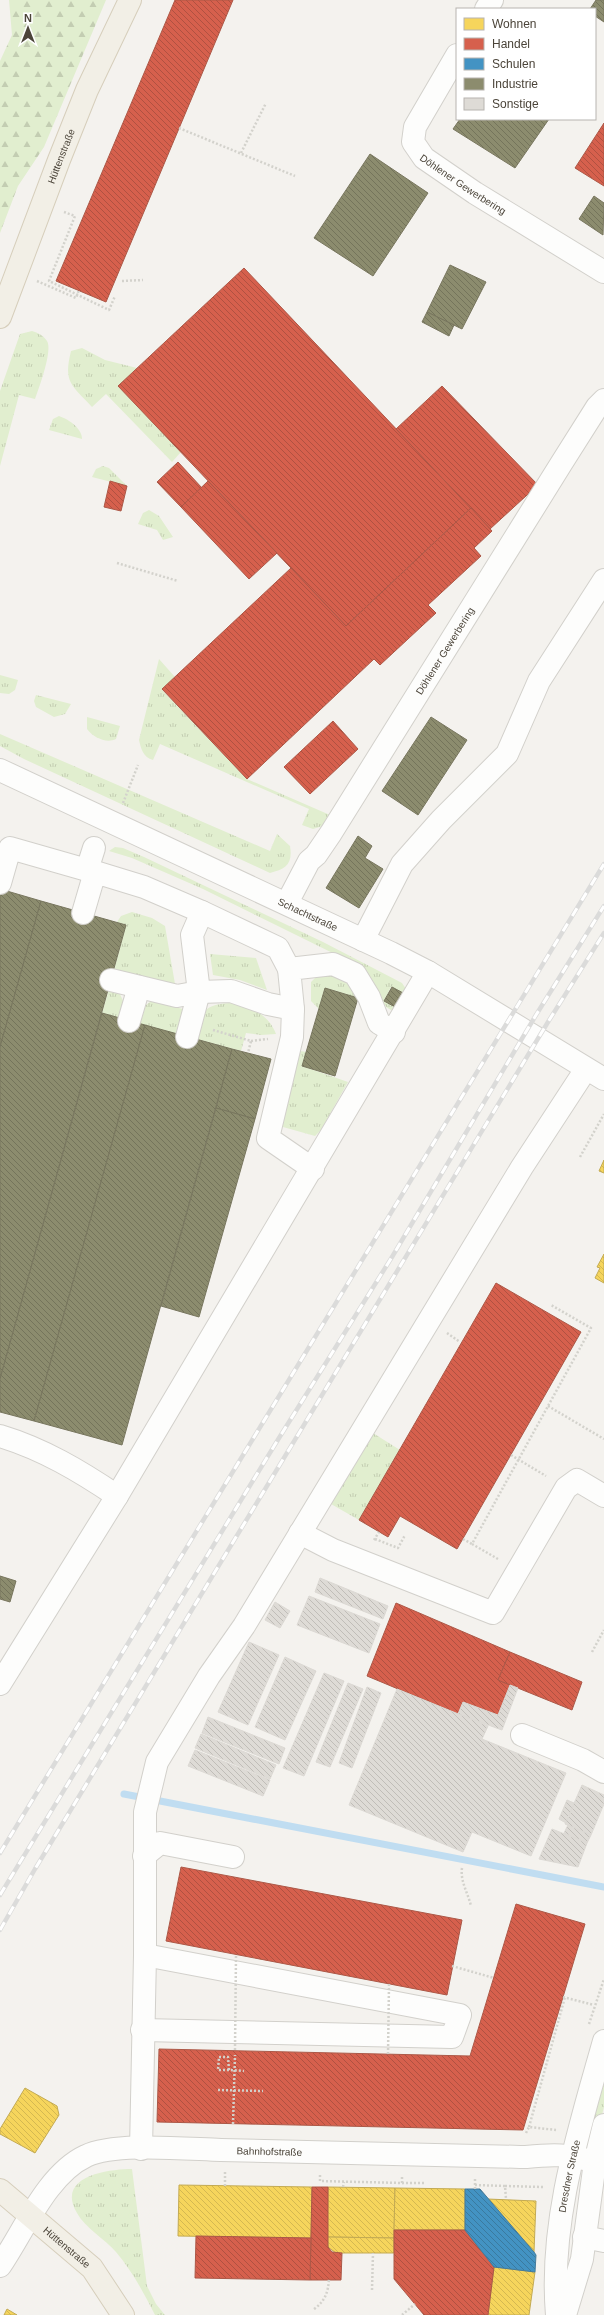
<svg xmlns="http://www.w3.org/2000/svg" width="604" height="2315" font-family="Helvetica,sans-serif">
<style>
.grass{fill:url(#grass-tufts)}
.forest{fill:url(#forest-firs)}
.homes{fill:url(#homes-back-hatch);stroke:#c3aa52}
.shops{fill:url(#shops-back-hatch);stroke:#ac5847}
.schools{fill:url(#schools-back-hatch);stroke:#457b9a}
.industry{fill:url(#industry-back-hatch);stroke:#78765e}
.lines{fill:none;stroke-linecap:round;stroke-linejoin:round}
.stream{stroke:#c0ddf1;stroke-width:7}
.building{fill:url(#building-back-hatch);stroke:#dcd9d4}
.minor-casing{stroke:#d2d0cb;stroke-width:24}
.major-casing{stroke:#d6cebb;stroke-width:24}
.path{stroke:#d3d2cc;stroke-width:2.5;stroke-dasharray:2 2;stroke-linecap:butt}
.minor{stroke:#fdfdfc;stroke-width:22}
.major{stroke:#f2efe6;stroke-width:22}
.rail-casing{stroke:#dbdbda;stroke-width:4.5}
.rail{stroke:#fff;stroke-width:3;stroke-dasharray:9;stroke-linecap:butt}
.path-bridge{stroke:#d3d2cc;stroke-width:2.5;stroke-dasharray:2 2;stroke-linecap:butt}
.labels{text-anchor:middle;stroke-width:4;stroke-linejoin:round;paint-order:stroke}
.street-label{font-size:10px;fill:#4b4439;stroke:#fff}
</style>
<defs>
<pattern id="grass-tufts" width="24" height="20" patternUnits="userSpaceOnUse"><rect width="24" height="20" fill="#e1eecf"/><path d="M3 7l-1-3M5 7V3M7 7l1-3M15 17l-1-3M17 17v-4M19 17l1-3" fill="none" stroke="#c3cdb2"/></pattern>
<pattern id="forest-firs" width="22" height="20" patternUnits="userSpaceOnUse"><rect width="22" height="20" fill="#e1eecf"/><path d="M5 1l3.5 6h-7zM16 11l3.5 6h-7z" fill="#c3cdb2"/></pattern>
<pattern id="homes-back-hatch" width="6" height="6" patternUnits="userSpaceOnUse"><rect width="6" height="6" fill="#f6d55c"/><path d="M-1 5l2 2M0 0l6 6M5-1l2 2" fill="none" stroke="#d4b851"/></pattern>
<pattern id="shops-back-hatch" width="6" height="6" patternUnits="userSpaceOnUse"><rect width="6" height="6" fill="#d6604d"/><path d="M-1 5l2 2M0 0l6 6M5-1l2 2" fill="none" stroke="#b05141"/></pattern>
<pattern id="schools-back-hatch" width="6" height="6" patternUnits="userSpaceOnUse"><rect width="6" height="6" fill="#4393c3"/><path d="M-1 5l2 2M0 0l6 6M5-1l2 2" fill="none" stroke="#3a7a9f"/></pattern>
<pattern id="industry-back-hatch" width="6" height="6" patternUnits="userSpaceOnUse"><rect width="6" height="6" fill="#8c8c6e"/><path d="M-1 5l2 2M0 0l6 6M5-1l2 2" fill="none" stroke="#74745b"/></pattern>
<pattern id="building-back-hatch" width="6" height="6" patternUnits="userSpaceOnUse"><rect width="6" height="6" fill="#dedbd6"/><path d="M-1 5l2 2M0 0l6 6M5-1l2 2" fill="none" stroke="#c0bdb8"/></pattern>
</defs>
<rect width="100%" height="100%" fill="#f4f2ee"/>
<!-- grass -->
<g class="grass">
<path d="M32,331C38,333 43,335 47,341C53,350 39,388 35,399L19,395L0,466V391L20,334Z"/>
<path d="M82,348L105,360L137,368L181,452L172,462L106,394L92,407C72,385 63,383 71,351Z"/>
<path d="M59,416C68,419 82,428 82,439L49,430L53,419Z"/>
<polygon points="103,466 109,468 127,486 92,477 96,469"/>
<polygon points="149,510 159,516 173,537 163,540 157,530 138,524 143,513"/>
<path d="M159,659L175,677L162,690L247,779L330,815L326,825L313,829L302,825L309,809L160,744L153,760C143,757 141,749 139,740Z"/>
<polygon points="0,675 18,680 15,690 9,694 0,693"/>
<polygon points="36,695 71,704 65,714 54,717 36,707 34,701"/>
<path d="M87,717L120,726L116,739C106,744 93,737 87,729Z"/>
<path d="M0,734L270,851L277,834L290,846C293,864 286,869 270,873L24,759L0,746Z"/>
<polygon points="115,847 123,848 144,857 323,942 402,983 406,989 405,994 391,987 384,1001 397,1008 391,1010 386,1007 365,971 359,966 203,889 132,858 109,851"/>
<polygon points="132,912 152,918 165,926 175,984 114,970 126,925 117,922 121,916"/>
<polygon points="210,954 256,958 267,990 240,980 213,975"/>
<polygon points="320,973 343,976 358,998 325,988 319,1009 311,1001 311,982"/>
<polygon points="109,989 119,992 124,1003 120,1018 102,1013"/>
<polygon points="151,1001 183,1009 186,1016 181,1036 140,1024 146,1005"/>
<path d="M230,1003C251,1008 268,1013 276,1034L261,1035L246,1033L241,1051L194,1039C202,1013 201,1005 230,1003Z"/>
<polygon points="300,1051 307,1052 302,1066 348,1082 321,1130 315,1136 283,1127 280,1123"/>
<polygon points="373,1433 400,1450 359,1520 331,1504"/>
<polygon points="604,2077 604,2107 596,2138 591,2139 589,2135"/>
<path d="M132,2169L147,2286L156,2304L165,2315H155C144,2293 132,2271 116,2252C105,2239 85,2228 77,2213C55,2176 109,2169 132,2169Z"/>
</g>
<!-- forest -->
<polygon class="forest" points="9,0 106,0 44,147 18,186 0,233 0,61 12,35"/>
<!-- homes -->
<g class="homes">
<polygon points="604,1160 604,1173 599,1171"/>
<polygon points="604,1254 604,1283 595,1278 600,1268 597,1267"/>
<polygon points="25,2088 57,2106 59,2115 35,2153 0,2134 0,2129"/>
<polygon points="179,2185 312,2187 311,2238 178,2236"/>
<polygon points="328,2187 395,2188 394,2238 327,2237"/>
<polygon points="395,2188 465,2189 465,2230 394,2230"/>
<polygon points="487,2199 536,2201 534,2252 525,2243"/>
<polygon points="327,2237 394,2238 394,2253 336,2253 328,2247"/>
<polygon points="494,2267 535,2272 529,2315 488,2315"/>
<polygon points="7,2309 17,2315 4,2315"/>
</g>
<!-- shops -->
<g class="shops">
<polygon points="175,0 233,0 106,302 56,281"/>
<polygon points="604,123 604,186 575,168"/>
<polygon points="244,268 471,508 346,626 118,386"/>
<polygon points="442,386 538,485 490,529 396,429"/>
<polygon points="178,462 202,488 181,507 157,482"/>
<polygon points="110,481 127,486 121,511 104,507"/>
<polygon points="208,481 277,553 249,579 181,507"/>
<polygon points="471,508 492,531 474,548 481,556 428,605 436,613 380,665 374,659 247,779 162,689 291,568 346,626"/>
<polygon points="333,721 358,749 310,794 284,767"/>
<polygon points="496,1283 581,1332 457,1549 400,1516 388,1537 359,1520"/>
<polygon points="396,1603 510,1652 498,1680 510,1685 498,1715 463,1702 458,1714 367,1676"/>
<polygon points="510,1652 582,1682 572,1710 498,1680"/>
<polygon points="181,1867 462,1920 447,1995 166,1941"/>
<polygon points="516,1904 585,1924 523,2130 157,2122 159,2049 470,2056"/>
<polygon points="312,2187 328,2187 328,2247 332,2252 342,2253 341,2280 310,2280"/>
<polygon points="394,2230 465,2230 494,2267 488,2315 424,2315 394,2279"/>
<polygon points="196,2236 311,2238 310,2280 195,2278"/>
</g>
<!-- schools -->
<polygon class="schools" points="465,2189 480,2189 534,2252 536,2255 535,2272 494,2267 465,2230"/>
<!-- industry -->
<g class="industry">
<polygon points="596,0 604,0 604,22 595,16 595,9 590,9"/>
<polygon points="460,119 549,119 515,168 453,129"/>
<polygon points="370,154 428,193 373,276 314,238"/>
<polygon points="594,196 604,203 603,235 579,219"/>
<polygon points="450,265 486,282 462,329 427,312"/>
<polygon points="427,312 454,325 449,336 422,322"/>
<polygon points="431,717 467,740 418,815 382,791"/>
<polygon points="358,836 372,846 365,858 383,869 359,908 326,888"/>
<polygon points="0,889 41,901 0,1047"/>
<polygon points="41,901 126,925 0,1379 0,1047"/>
<polygon points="392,987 405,994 397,1008 384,1001"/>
<polygon points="325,988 358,998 335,1076 302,1066"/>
<polygon points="102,1013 145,1025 34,1421 0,1412 0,1379"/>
<polygon points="145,1025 232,1049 122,1445 34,1421"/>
<polygon points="232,1049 271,1059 255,1119 216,1108"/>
<polygon points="216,1108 255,1119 199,1317 161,1306"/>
<polygon points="0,1576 16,1581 10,1602 0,1599"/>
</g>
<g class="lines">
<!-- stream -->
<polyline class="stream" points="124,1794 604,1887"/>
</g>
<!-- building -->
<g class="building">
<polygon points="320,1578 388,1606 383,1619 315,1592"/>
<polygon points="309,1596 380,1624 369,1653 297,1625"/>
<polygon points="275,1602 290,1611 280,1628 265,1620"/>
<polygon points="249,1642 279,1655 248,1725 218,1712"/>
<polygon points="285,1657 316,1671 285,1740 255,1727"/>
<polygon points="324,1673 344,1681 304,1776 283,1768"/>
<polygon points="348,1683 363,1689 330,1767 316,1762"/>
<polygon points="510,1685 518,1688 502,1730 458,1714 463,1702 498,1715"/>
<polygon points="367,1687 381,1693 352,1768 339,1763"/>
<polygon points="397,1689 488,1726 482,1739 566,1773 531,1856 472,1832 463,1852 349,1805"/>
<polygon points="208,1717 285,1748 279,1764 202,1733"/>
<polygon points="201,1734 276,1765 270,1779 195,1748"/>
<polygon points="195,1750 270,1780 263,1796 188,1766"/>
<polygon points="582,1785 604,1795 604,1804 591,1835 565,1824"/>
<polygon points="567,1800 574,1803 566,1823 559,1819"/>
<polygon points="568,1825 591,1835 587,1843 564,1833"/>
<polygon points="552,1829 587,1843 578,1867 539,1859"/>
</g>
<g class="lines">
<!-- minor casing -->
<g class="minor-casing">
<g id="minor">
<polyline points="486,9 492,0"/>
<path id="s1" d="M457,55L415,127L413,142L424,158L475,193L604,272"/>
<path id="s2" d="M0,770L391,953L428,972L604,1079"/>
<polyline points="94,848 87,870 95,872"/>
<polyline points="0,883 10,848 87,870"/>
<path id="s3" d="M287,903L309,861L316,855L331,833L561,464L597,407L604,400"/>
<polyline points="83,913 95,872 144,887 202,912"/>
<polyline points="363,940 402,864 441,820 507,754 539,681 604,580"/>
<polyline points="289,969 278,948 202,912 192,935 199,992 231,991 268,1004 293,1009 292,1037 268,1138 313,1169"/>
<polyline points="111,980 177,996 199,992 187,1037"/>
<polyline points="293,1009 289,969 333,964 355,974 369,997 379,1023 394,1032"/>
<polyline points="129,1021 139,987"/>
<path d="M0,1436C43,1449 80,1471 117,1496"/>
<polyline points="300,1533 333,1550 493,1613 566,1488 577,1480 604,1496"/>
<polyline points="0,1684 117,1496 428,972"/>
<polyline points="522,1735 583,1760 604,1772"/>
<polyline points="144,1856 160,1843 233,1857"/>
<polyline points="142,2030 452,2037 460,2015 145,1955"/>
<polyline points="141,2149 145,1955 145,1812 157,1762 209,1676 244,1626 522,1167 586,1069"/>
<polyline points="584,2237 604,2241"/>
<path id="s4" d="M0,2266C24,2231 47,2174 86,2156C114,2142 187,2149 221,2150C322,2152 424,2155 526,2157C554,2154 568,2154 595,2162"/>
<path id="s5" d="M557,2315C549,2221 579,2130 604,2041"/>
<polyline points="565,2315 582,2259 595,2162 604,2125"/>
</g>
</g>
<!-- major casing -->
<g class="major-casing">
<g id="major">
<path id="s6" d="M0,317L59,160L87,90L130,0"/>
<path id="s7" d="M0,2190L92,2268L123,2315"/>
</g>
</g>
<!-- path -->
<g class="path">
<polyline points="179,128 295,176"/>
<polyline points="241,153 266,103"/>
<polyline points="64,212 75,216 49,281 109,310 115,296"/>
<polyline points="37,281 76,298 79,290"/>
<polyline points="122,281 143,280"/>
<polyline points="117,563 178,581"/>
<polyline points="123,803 138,765"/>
<polyline points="213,1030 251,1041 248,1053"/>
<polyline points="251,1041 268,1039"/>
<polyline points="580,1157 604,1114"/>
<polyline points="447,1333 460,1342"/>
<polyline points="548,1406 604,1439"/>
<polyline points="511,1455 546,1476"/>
<polyline points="375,1539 398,1548 405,1535"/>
<polyline points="463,1539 472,1544"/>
<polyline points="374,1540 379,1532"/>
<polyline points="498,1559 472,1544 591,1328 551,1305"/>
<polyline points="592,1652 604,1630"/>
<path d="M462,1868C460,1881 468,1893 471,1906"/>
<polyline points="452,1966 494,1978"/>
<polyline points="563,1997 594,2005"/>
<polyline points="589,2024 604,1979"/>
<path d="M229,2070L228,2057H219L218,2070C227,2070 235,2070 244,2071"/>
<polyline points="218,2090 263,2091"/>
<polyline points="233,2124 235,2055"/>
<polyline points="529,2127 565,1997"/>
<polyline points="526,2133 529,2127 556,2130"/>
<polyline points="320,2175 320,2181 402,2183 402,2177"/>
<polyline points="402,2183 424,2183"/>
<polyline points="475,2185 475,2178"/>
<polyline points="225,2186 225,2172"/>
<polyline points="505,2186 543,2187"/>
<polyline points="343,2187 344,2182"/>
<polyline points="475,2189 475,2185 505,2186 506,2199"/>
<polyline points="372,2290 373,2253"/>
<path d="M314,2309C325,2301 328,2293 329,2279"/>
<polyline points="402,2315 415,2304"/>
</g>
<!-- minor -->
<use href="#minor" class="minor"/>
<!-- major -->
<use href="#major" class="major"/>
<!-- rail casing -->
<g class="rail-casing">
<g id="rail">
<polyline points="0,1853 604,864"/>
<polyline points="0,1895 279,1438 392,1257 536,1015 604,906"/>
<polyline points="0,1930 35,1869 548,1022 604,933"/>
</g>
</g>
<!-- rail -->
<use href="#rail" class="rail"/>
<!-- path-bridge -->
<g class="path-bridge">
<polyline points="235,2050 236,1955"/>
<polyline points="388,2054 389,1984"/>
</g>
</g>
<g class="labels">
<!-- street labels -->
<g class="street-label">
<text dy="4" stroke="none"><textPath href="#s6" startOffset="172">Hüttenstraße</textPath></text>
<text dy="4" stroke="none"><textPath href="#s1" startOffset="165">Döhlener Gewerbering</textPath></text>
<text dy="4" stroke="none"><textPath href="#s3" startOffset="298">Döhlener Gewerbering</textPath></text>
<text dy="4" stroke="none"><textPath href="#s2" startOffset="340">Schachtstraße</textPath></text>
<text dy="4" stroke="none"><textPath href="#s4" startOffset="326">Bahnhofstraße</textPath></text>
<text dy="4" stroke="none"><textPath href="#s5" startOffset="140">Dresdner Straße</textPath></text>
<text dy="4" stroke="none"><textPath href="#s7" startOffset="88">Hüttenstraße</textPath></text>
</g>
</g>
<!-- legend -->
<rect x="456" y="8" width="140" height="112" fill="#ffffff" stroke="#b7b4b0"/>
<rect x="464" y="18" width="20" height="12" fill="#f6d55c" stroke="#b7b4b0"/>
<text x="492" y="28" font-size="12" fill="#4b4439">Wohnen</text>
<rect x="464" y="38" width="20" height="12" fill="#d6604d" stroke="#b7b4b0"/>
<text x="492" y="48" font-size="12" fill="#4b4439">Handel</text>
<rect x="464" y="58" width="20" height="12" fill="#4393c3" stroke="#b7b4b0"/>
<text x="492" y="68" font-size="12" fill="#4b4439">Schulen</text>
<rect x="464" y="78" width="20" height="12" fill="#8c8c6e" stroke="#b7b4b0"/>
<text x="492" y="88" font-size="12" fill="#4b4439">Industrie</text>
<rect x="464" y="98" width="20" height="12" fill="#dedbd6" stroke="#b7b4b0"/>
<text x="492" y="108" font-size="12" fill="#4b4439">Sonstige</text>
<!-- north arrow -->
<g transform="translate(28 28)" stroke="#ffffff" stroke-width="3" paint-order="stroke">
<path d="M0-3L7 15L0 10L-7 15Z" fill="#4b4439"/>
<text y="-6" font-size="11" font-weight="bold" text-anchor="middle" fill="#4b4439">N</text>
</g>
</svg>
